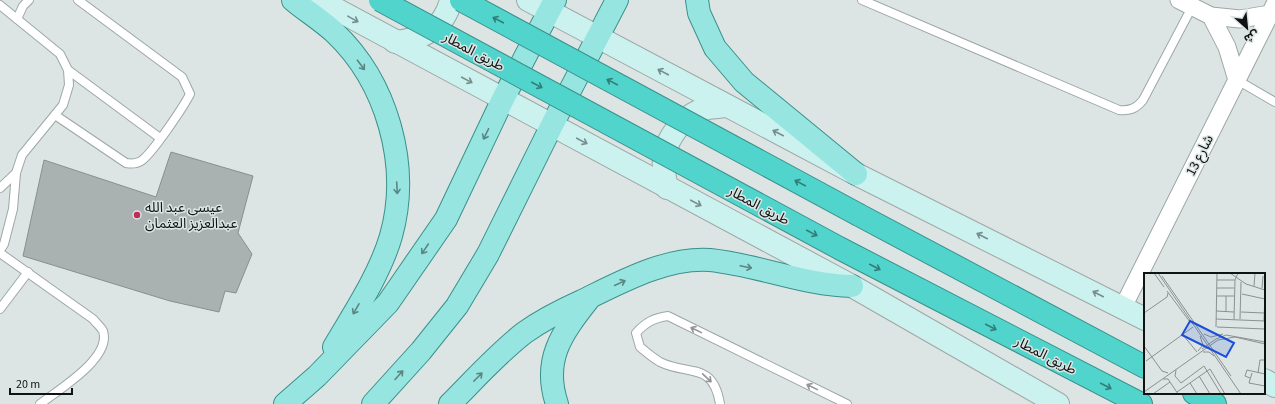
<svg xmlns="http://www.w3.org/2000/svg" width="1275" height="404" font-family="'Source Sans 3','Noto Sans Arabic',sans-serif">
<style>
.building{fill:#a9b2b1;stroke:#87908f}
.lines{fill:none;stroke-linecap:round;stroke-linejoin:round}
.lane-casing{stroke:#9da7a6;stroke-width:10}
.street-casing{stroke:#9da7a6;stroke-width:19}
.secondary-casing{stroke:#9da7a6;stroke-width:24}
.primary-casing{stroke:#3a908a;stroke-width:24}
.highway-casing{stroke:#3a908a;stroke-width:24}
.lane{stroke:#fff;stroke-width:8}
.street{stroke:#fff;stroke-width:17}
.secondary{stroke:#cbf2ef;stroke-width:22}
.primary{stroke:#97e5e0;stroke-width:22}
.highway{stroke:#51d4cb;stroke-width:22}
.highway-bridge-casing{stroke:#3a908a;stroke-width:24;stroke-linecap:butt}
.highway-bridge{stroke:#51d4cb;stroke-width:22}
.oneway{stroke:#768e8c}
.oneway2{stroke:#337d78}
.oneway3{stroke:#5a8683}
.oneway4{stroke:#939594}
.poi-dot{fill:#bc2d57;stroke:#dce5e4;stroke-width:1.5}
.labels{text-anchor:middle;stroke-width:3;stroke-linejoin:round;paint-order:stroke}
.street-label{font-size:14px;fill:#0f1312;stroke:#dce5e4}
.poi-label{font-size:14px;fill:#0f1312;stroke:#dce5e4;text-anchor:start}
.inset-road{fill:none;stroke:#8a9190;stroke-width:1}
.view{fill:#1d4ed8;fill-opacity:0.15;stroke:#1d4ed8;stroke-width:2}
.inset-edge{fill:none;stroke:#0f1312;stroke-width:2}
</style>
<rect width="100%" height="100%" fill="#dce5e4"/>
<!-- building -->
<polygon class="building" points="171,152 253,176 238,233 252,254 236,293 225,291 219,312 170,301 23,256 44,160 156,197"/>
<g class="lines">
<!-- lane casing -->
<g class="lane-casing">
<g id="lane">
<path d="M862,0L1119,110C1129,111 1136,109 1143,100L1192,7"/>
<polyline points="0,5 60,54 68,70 69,85 63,105 22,155 16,173 13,209 4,244 0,250"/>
<polyline points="17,19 23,6 29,0"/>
<polyline points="68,70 160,138"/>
<polyline points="1237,80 1275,102"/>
<path d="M55,115L126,163C131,164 136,164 141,161C152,154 184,106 190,94L182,77L78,0"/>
<polyline points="0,188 16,173"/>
<path d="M0,253L93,319C96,323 101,327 103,331C112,358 58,390 40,404"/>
<polyline points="0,309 28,272"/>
<path d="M720,404C713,361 688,376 660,362C653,358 646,352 640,347L636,333C646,322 654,318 668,316L847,404"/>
</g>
</g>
<!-- street casing -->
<g class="street-casing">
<g id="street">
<polyline points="1179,0 1211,16 1240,19 1270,14"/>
<polyline points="1211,16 1227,47 1237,80"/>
<polyline points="1123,307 1275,4"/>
</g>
</g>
<!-- secondary casing -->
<g class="secondary-casing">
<g id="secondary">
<polyline points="319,0 852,286 1058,404"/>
<polyline points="528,0 856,174 1145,319"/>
<path d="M395,42C423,39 444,29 451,0"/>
<path d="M667,188C666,182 664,175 664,169C661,143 682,114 708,108C714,107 721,107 727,106"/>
<polyline points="1264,380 1275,386"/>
</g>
</g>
<!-- primary casing -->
<g class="primary-casing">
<g id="primary">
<path d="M293,0C306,11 321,20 334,32C387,82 411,165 391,236C380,274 354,313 334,347"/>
<polyline points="697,0 699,13 715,48 744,82 856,174"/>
<polyline points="285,404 317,376 388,303 446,219 503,99 555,0"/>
<polyline points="373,404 421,351 457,306 488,254 552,125 617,0"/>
<path d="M450,404C474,380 497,354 524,333C542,320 562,310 582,301C621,282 666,257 710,260C759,265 803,285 852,286"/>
<path d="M557,404C542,360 562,333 588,300"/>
</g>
</g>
<!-- highway casing -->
<g class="highway-casing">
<g id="highway">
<polyline points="859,215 1145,367"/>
<polyline points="841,249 1141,404"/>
<polyline points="1194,393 1215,404"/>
</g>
</g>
<!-- lane -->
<use href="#lane" class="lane"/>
<!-- street -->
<use href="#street" class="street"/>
<!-- secondary -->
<use href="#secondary" class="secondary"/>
<!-- primary -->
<use href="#primary" class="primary"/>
<!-- highway -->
<use href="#highway" class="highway"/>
<!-- highway-bridge casing -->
<g class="highway-bridge-casing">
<g id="highway-bridge">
<polyline points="380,0 841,249"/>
<polyline points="461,0 859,215"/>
</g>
</g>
<!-- highway-bridge -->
<use href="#highway-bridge" class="highway-bridge"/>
</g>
<!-- one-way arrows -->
<defs><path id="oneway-shaft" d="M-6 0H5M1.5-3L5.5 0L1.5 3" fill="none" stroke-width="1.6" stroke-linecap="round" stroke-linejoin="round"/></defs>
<g class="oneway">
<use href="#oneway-shaft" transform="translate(353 19) rotate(29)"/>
<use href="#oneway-shaft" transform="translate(663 72) rotate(-152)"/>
<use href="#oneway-shaft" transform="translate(467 80) rotate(28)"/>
<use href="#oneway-shaft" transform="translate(778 133) rotate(-153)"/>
<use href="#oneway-shaft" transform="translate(582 141) rotate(28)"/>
<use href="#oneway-shaft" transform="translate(696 203) rotate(28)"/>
<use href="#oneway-shaft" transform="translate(982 236) rotate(-153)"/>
<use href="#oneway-shaft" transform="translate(1098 294) rotate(-153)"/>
</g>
<g class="oneway2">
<use href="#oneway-shaft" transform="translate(498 20) rotate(-152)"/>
<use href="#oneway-shaft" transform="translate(612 82) rotate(-152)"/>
<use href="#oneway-shaft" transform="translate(537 85) rotate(28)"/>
<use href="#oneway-shaft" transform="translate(800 183) rotate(-152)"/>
<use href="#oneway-shaft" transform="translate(812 233) rotate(28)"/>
<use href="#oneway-shaft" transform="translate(875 267) rotate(27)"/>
<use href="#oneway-shaft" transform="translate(991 327) rotate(27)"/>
<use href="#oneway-shaft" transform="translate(1106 386) rotate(27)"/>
</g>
<g class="oneway3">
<use href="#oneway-shaft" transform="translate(361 65) rotate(53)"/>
<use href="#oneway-shaft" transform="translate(486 134) rotate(116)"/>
<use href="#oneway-shaft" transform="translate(397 188) rotate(87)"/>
<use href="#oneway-shaft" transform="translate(425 249) rotate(124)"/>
<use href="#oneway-shaft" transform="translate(746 267) rotate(12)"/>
<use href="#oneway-shaft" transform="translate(620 283) rotate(-25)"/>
<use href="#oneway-shaft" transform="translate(356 309) rotate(120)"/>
<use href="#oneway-shaft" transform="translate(399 375) rotate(-48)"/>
<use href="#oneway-shaft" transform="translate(478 377) rotate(-45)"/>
</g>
<g class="oneway4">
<use href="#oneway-shaft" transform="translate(696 330) rotate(-154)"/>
<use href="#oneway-shaft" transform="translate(707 378) rotate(43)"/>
<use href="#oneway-shaft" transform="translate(812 387) rotate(-154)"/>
</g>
<!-- markers -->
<circle class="poi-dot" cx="137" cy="215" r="4"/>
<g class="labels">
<!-- street labels -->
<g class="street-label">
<text transform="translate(474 51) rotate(28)" y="5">طريق المطار</text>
<text transform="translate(1199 155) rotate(-63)" y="5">شارع 13</text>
<text transform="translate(759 205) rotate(28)" y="5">طريق المطار</text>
<text transform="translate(1046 355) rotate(27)" y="5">طريق المطار</text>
</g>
<!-- poi labels -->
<g class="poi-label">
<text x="145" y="212">عيسى عبد الله<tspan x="145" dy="16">عبدالعزيز العثمان</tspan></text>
</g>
</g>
<!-- overview -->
<g transform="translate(1144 273)">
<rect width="121" height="121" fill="#dce5e4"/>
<path class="inset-road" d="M10,0L20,14M14,0L97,121M86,0L102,11L121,17M18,3L87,103M73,7H91M110,13L111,0M73,15H90M118,15L119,3M23,18L46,49M98,21L121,26M73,23H90M72,38L90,39M82,39V23M97,39L120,40M0,40L23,24L24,20M72,46L121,48M90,46L91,7L94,0M96,46L97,9M120,48L121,19M72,54L73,0M73,54L121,56M60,61L67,64L79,61M39,62L53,79M0,73L18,98L24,100M58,76L72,66L82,62L121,69M54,78L59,72L56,63M59,79H65L70,83M2,88L49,54M32,97L31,103L37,110L60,93L77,121M108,100L105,110L121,113M114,100L116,87H121M55,103L66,121M106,105L101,103L103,97L121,101M19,106H24L34,121M46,110L53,121M0,119L74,67L91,64L121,71M33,119L66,96L81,121M9,121L26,109"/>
<path class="view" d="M46,48L90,70L82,84L38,62Z"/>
<rect width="121" height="121" class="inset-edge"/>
</g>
<!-- north arrow -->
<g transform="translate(1247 28) rotate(153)" stroke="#dce5e4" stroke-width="3" paint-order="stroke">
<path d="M0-3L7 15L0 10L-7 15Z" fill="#0f1312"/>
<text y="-6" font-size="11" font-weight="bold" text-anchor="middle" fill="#0f1312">ش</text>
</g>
<!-- scale -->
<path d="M10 388v6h62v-6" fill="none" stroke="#0f1312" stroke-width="2"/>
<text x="16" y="388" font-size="12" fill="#0f1312" stroke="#dce5e4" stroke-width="3" paint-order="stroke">20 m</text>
</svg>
